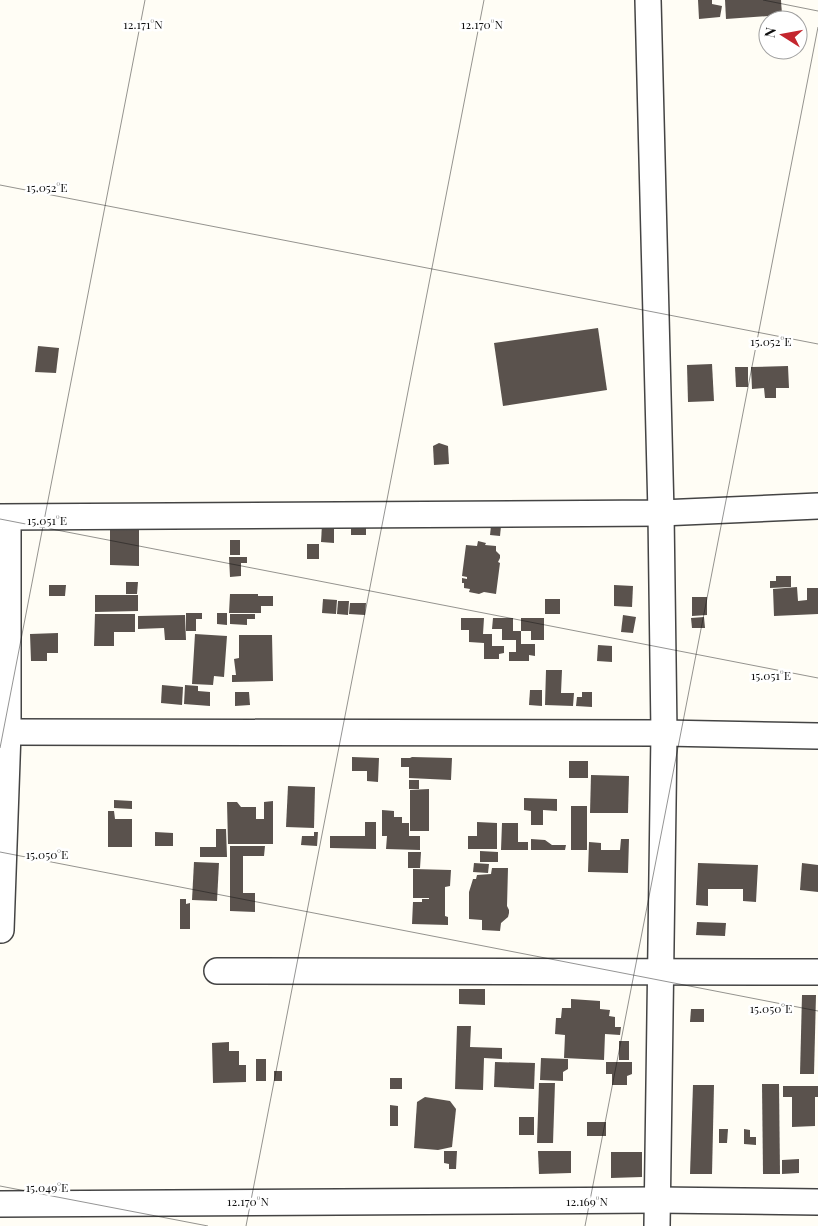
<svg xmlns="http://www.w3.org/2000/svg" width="818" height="1226" font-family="'Playfair Display',serif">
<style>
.building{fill:#5a524d}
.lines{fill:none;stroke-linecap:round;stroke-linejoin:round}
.minor-casing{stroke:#444;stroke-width:28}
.minor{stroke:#fff;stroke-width:25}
.ticks{fill:none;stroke:#111;stroke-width:1;stroke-opacity:0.45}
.ticks-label{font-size:12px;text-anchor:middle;fill:#111;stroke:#fff;stroke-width:5;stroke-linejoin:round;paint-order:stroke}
</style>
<rect width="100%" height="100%" fill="#fffdf5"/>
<!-- building -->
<g class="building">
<polygon points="698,0 712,0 712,4 722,6 720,17 699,19"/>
<polygon points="725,0 781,0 782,15 726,19"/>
<polygon points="598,328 607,390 503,406 494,343"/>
<polygon points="38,346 59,348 56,373 35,372"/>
<polygon points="712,364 714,401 688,402 687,365"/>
<polygon points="788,366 789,388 776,388 776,398 765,398 764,388 752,389 751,367"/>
<polygon points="735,367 748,367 748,387 736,387"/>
<polygon points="439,443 448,446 449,464 434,465 433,446"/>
<polygon points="110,523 139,524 139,566 110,565"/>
<rect x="351" y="524" width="15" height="11"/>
<polygon points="322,525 334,525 334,543 321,542"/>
<polygon points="491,526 501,526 500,536 490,535"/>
<rect x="230" y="540" width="10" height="15"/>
<polygon points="478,541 486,543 485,545 496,546 496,551 500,555 500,558 498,562 500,563 496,594 484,592 479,594 469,592 470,589 464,588 464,583 462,583 462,578 467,579 467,577 462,576 466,545 477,546"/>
<rect x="307" y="544" width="12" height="15"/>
<polygon points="229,557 247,557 247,563 241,563 241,576 230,577"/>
<polygon points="776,576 791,576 791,587 770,588 770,581 776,581"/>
<polygon points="126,582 138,582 137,594 126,594"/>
<polygon points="49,585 66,585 65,596 49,596"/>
<polygon points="614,585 633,586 632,607 614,606"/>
<polygon points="797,587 798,601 807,600 807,588 818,588 818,614 774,616 773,589"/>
<polygon points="230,594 258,594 258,596 273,596 273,606 261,606 261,613 229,613"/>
<polygon points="95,595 138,595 138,611 95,612"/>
<polygon points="692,597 707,597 707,615 692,616"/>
<polygon points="323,599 337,600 336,614 322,613"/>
<rect x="545" y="599" width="15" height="15"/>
<polygon points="338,601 349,601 348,615 337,614"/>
<polygon points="350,603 366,603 365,615 349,614"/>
<polygon points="186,613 202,613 202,619 196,619 196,631 186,631"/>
<polygon points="217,613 227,613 227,625 217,624"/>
<polygon points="95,614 135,614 135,632 114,632 114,646 94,646"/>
<polygon points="230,614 255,614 255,619 247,619 247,625 230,624"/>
<polygon points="185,615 186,640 165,640 164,628 138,629 138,616"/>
<polygon points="623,615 636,617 633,633 621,632"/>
<polygon points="704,617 705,628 692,628 691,618"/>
<polygon points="461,618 484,618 483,634 492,634 492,646 504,646 504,653 499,654 499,659 484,659 484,643 469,642 469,630 461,630"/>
<polygon points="493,618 513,618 513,631 521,631 521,644 535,644 535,656 529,655 529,661 509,661 509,652 516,652 516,640 502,640 502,629 492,629"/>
<polygon points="521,618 544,618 544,640 531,640 531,631 521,631"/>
<polygon points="58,633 58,653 47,653 47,661 31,661 30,634"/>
<polygon points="195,634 227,636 224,677 214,676 213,685 192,684"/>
<polygon points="239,635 272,635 273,681 232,682 232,675 236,675 234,659 239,658"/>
<polygon points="598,645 612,646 612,662 597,661"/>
<polygon points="546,670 562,670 561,693 574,693 573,706 545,705"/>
<polygon points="162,685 183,687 182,705 161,703"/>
<polygon points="185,685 198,686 198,691 210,692 210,706 184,704"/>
<polygon points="530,690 542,690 542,706 529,705"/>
<polygon points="235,692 249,692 250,705 235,706"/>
<polygon points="582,692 592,692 592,707 576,706 577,697 582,697"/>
<polygon points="352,757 379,758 378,782 367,781 367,771 352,771"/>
<polygon points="412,757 452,758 451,780 409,778 409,767 401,767 401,758 410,758"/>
<rect x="569" y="761" width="19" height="17"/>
<polygon points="591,775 629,776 628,813 590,813"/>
<rect x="409" y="780" width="10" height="9"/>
<polygon points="288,786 315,787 314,828 286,827"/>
<polygon points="429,789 429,831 410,831 410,790"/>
<polygon points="524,798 557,799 557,811 543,810 543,825 531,825 531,811 524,810"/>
<polygon points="114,800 132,801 132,809 114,808"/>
<polygon points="273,801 273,844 228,844 227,802 237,802 241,807 256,807 256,819 264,819 264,802"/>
<rect x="571" y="806" width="16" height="44"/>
<polygon points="382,810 394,811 394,817 402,817 402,823 409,823 409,836 420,836 420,850 386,849 387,836 382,836"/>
<polygon points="108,811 114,811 115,819 132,819 132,847 108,847"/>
<polygon points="365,822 376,822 376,849 330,848 330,836 365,836"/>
<polygon points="477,822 497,823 497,849 468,849 468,836 477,836"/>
<polygon points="502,823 518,823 518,842 528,842 528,850 501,850"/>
<polygon points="216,829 226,829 227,857 200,857 200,847 216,847"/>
<polygon points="155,832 173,833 173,846 155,846"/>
<polygon points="314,832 318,832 317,846 301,845 302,836 314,836"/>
<polygon points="531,839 545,840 552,845 566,845 565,850 531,850"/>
<polygon points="621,839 629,839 628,873 588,872 589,842 601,843 601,850 620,850"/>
<polygon points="230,846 265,846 264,856 243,856 243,893 255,893 255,912 230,911"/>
<polygon points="480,851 498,852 498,862 480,862"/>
<polygon points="408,852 421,852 420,868 408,868"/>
<polygon points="194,862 219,863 217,901 192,900"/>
<polygon points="474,863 489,864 488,873 473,872"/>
<polygon points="698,863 758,865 756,902 743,901 743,889 708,889 708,906 696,905"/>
<polygon points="802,863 818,865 818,892 800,890"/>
<polygon points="492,868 508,868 507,906 509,910 509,913 508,917 501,923 500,931 482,930 482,920 469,919 469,892 473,879 476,879 477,875 491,874"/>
<polygon points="413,869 451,870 450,886 445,887 445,916 448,917 448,925 412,924 413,902 422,902 422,899 429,899 429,898 413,898"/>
<polygon points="180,899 186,899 186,904 190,903 190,929 180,929"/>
<polygon points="697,922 726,923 725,936 696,935"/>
<polygon points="459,989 485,989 485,1005 459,1004"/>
<polygon points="802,995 816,995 814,1074 800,1074"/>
<polygon points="571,999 600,1001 600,1009 610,1010 609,1016 615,1017 615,1027 621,1027 620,1035 605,1034 604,1060 564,1058 565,1035 555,1034 556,1018 561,1018 562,1008 571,1008"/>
<polygon points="691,1009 704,1009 704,1022 690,1022"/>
<polygon points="457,1026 471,1026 470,1047 502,1048 502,1059 484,1058 483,1090 455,1089"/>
<rect x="619" y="1041" width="10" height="19"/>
<polygon points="229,1042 229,1051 239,1051 239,1065 246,1065 246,1082 213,1083 212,1043"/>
<polygon points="541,1058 568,1059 568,1069 563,1072 563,1081 540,1080"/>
<rect x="256" y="1059" width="10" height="22"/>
<polygon points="495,1062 535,1063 534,1089 494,1087"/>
<polygon points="606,1062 632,1062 632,1074 627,1076 627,1085 612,1085 612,1074 606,1074"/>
<rect x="274" y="1071" width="8" height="10"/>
<rect x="390" y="1078" width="12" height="11"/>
<polygon points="539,1083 555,1083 553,1143 537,1143"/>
<polygon points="762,1084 779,1084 780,1174 763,1174"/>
<polygon points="693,1085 714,1085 712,1174 690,1174"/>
<polygon points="783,1086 818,1086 818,1097 815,1097 815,1126 792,1127 792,1097 783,1097"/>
<polygon points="425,1097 450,1101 456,1109 452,1147 438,1150 414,1148 417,1102"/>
<polygon points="390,1105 398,1106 398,1126 390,1126"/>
<rect x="519" y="1117" width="15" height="18"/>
<rect x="587" y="1122" width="19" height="14"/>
<polygon points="719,1129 728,1129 727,1143 719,1143"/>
<polygon points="744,1129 750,1130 750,1137 756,1137 756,1145 744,1144"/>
<polygon points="444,1151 457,1151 456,1169 449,1169 449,1164 444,1163"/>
<polygon points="538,1151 571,1151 571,1173 539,1174"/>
<polygon points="611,1152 642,1152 642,1177 611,1178"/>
<polygon points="799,1159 799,1173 782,1174 782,1160"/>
</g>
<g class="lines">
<!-- minor casing -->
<g class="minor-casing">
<g id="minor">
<polyline points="648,0 661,513 664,733 657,1226"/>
<polyline points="0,517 661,513 818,506"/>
<polyline points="8,732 664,733 818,736"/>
<polyline points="1,930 8,732 8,518"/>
<polyline points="217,971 818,972"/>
<polyline points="0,1204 657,1200 818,1202"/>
</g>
</g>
<!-- minor -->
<use href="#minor" class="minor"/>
</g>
<!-- ticks -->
<path class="ticks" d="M763,0L818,11M0,185L818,344M0,519L818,678M0,748L145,0M0,852L818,1011M0,1186L208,1226M246,1226L484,0M585,1226L818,27"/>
<g class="ticks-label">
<text x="143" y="29">12.171°N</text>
<text x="482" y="29">12.170°N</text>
<text x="47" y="192">15.052°E</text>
<text x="771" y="346">15.052°E</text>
<text x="47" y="525">15.051°E</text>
<text x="771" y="680">15.051°E</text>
<text x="47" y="859">15.050°E</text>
<text x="771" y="1013">15.050°E</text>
<text x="47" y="1192">15.049°E</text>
<text x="248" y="1206">12.170°N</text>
<text x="587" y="1206">12.169°N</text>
</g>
<!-- north arrow -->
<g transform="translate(783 35) rotate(281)"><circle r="24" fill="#ffffff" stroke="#a0a0a0"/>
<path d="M0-4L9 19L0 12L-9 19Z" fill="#c4262e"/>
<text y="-8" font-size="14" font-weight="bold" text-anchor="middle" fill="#111111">N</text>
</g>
</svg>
